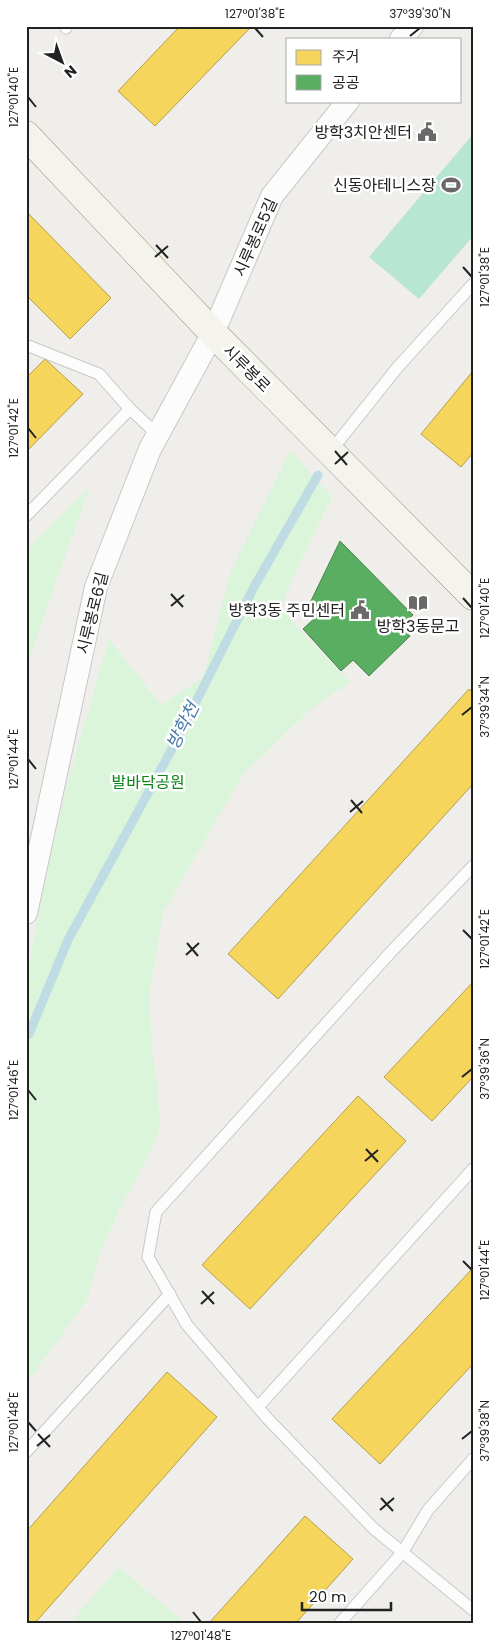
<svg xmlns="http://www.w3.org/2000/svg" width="499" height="1649" font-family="Poppins,'Noto Sans KR',sans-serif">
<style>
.park{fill:#daf5da}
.pitch{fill:#b7e6d2}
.homes{fill:#f6d55c;stroke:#b69f4b}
.public{fill:#5aae61;stroke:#49844e}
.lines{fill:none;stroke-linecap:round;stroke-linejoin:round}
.stream{stroke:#bfdbe3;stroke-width:9}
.lane-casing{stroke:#c9c8c7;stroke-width:13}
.street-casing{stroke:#c9c8c7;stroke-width:24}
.secondary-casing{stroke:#999a82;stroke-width:29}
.lane{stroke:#fdfcfc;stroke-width:11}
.street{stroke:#fdfcfc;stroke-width:22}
.secondary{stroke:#f4f4ed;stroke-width:28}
.ticks{fill:none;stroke:#222;stroke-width:2}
.labels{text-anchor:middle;stroke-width:5;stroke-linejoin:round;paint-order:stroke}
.poi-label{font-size:16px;fill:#222;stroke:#fff;text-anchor:end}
.street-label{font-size:16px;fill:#222;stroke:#fff}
.park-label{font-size:16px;fill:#0c8416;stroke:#fff}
.water-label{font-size:18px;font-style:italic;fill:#4a7aab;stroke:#fff}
.neatline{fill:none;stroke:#222;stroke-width:2}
.ticks-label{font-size:12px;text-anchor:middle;fill:#222}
</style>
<rect width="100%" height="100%" fill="#f0eeeb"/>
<!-- park -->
<g class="park">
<polygon points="290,451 332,496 300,562 281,607 294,624 350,682 310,710 244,773 163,912 149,995 152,1049 157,1082 160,1128 144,1165 121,1205 99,1256 87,1300 26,1384 26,984 41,900 67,785 109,639 161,705 203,678 231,571"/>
<polygon points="89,488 26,668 26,551"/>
<polygon points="119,1567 185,1623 70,1623"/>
</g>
<!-- pitch -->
<polygon class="pitch" points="473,134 473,236 419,299 369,257"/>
<!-- homes -->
<g class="homes">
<polygon points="180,26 252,26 155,126 118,91"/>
<polygon points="26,211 111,298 70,339 26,295"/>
<polygon points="45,359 83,394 26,452 26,378"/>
<polygon points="473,371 473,453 461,467 421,434"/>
<polygon points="469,689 473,693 473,784 278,999 228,954"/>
<polygon points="473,982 473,1077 432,1121 384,1077"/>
<polygon points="358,1096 406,1141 250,1309 202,1265"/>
<polygon points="473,1268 473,1364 380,1464 332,1419"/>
<polygon points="167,1372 217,1417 35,1623 26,1623 26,1532"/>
<polygon points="305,1516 353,1559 296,1623 209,1623"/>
</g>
<!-- public -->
<polygon class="public" points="340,541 413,615 401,626 410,636 369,676 353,660 341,671 303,629 316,617 309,605"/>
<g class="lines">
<!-- stream -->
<polyline class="stream" points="29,1034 68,940 174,745 255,585 318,475"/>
<!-- lane casing -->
<g class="lane-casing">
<g id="lane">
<polyline points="66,28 67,26"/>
<polyline points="26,345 99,374 130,409 158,435"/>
<polyline points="330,452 397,368 473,284"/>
<polyline points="26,516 130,409"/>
<polyline points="473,866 390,953 156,1212 148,1257 187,1325 268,1419 374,1529 473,1610"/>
<polyline points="258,1407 473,1169"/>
<polyline points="26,1452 170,1294"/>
<polyline points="340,1623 402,1553 428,1510 473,1459"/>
</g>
</g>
<!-- street casing -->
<g class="street-casing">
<g id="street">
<polyline points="401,39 412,26"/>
<polyline points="26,913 96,587 150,449 213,333 272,196 348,101"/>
</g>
</g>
<!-- secondary casing -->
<g class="secondary-casing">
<polyline id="secondary" points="26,135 213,333 473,596"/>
</g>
<!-- lane -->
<use href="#lane" class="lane"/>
<!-- street -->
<use href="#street" class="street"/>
<!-- secondary -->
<use href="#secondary" class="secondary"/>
</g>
<!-- ticks -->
<path class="ticks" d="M255,28L263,37M410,36L420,28M28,97L36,107M156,245L168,258M155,257L168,246M463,267L472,277M28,428L36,438M335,451L347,465M335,464L348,452M171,594L183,607M463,598L472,608M171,606L184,595M462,715L472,707M28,759L36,769M351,800L362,813M350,812L363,801M463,930L472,939M187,943L198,956M186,955L199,943M462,1077L472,1069M28,1090L36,1100M366,1149L378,1162M365,1161L378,1150M463,1261L472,1270M202,1291L214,1304M201,1304L214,1292M28,1422L36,1431M38,1434L50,1447M462,1439L472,1431M37,1446L50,1435M381,1498L393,1511M380,1510L394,1498M193,1612L201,1622"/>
<!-- icons -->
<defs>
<g id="civic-bare" transform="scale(1.5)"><path d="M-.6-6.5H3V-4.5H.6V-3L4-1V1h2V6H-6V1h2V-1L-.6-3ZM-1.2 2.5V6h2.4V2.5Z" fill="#6a6968" stroke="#fff" stroke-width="2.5" paint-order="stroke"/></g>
<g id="stadium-bare" transform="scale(1.5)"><path d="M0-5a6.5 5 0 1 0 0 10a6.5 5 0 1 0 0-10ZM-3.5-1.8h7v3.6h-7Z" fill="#6a6968" stroke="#fff" stroke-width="2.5" paint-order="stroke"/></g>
<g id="library-bare" transform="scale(1.5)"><path d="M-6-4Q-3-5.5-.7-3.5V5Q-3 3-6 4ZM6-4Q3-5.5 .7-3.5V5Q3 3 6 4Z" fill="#6a6968" stroke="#fff" stroke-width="2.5" paint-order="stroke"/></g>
</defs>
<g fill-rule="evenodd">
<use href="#civic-bare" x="427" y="132"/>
<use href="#stadium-bare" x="451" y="185"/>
<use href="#library-bare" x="418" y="603"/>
<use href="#civic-bare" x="360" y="610"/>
</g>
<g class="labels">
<!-- poi labels -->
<g class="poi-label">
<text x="412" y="138">방학3치안센터</text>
<text x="436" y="191">신동아테니스장</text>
<text x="345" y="616">방학3동 주민센터</text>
<text x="418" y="632" text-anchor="middle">방학3동문고</text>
</g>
<!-- street labels -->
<g class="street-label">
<text transform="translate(255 237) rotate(-66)" y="6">시루봉로5길</text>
<text transform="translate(247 368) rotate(45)" y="6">시루봉로</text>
<text transform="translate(92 613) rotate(-76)" y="6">시루봉로6길</text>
</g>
<!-- park labels -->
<g class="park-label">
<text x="148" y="788">발바닥공원</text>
</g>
<!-- water labels -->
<g class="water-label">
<text transform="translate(183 726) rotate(-63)" y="6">방학천</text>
</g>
</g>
<!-- border -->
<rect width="499" height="1649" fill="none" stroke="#ffffff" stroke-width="55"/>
<!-- legend -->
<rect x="286" y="38" width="175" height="65" fill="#ffffff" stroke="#a7a7a7"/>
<rect x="296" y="50" width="25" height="15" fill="#f6d55c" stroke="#a7a7a7"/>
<text x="332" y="62" font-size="15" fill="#222222">주거</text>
<rect x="296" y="75" width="25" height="15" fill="#5aae61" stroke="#a7a7a7"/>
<text x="332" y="88" font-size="15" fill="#222222">공공</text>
<!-- north arrow -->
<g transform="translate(62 62) rotate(139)" stroke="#ffffff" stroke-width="4" paint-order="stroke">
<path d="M0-4L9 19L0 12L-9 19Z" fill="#222222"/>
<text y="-8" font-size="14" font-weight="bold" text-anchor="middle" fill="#222222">N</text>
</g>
<!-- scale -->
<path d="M302 1602v8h89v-8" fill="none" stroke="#222222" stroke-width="2.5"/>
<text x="309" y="1602" font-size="15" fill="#222222" stroke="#ffffff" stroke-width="4" paint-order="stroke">20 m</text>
<rect x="28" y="28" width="444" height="1594" class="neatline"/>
<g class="ticks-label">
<text x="255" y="18">127°01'38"E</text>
<text x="420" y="18">37°39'30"N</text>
<text transform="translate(14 97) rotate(-90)" y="4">127°01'40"E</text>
<text transform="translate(485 277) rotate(-90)" y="4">127°01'38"E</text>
<text transform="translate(14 428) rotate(-90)" y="4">127°01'42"E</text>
<text transform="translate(485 608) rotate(-90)" y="4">127°01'40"E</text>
<text transform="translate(485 707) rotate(-90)" y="4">37°39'34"N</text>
<text transform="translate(14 759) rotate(-90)" y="4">127°01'44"E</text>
<text transform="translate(485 939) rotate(-90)" y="4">127°01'42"E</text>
<text transform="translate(485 1069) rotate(-90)" y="4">37°39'36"N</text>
<text transform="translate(14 1090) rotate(-90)" y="4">127°01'46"E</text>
<text transform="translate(485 1270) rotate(-90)" y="4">127°01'44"E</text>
<text transform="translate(14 1422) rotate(-90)" y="4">127°01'48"E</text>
<text transform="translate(485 1431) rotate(-90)" y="4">37°39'38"N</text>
<text x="201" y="1640">127°01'48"E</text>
</g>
</svg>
